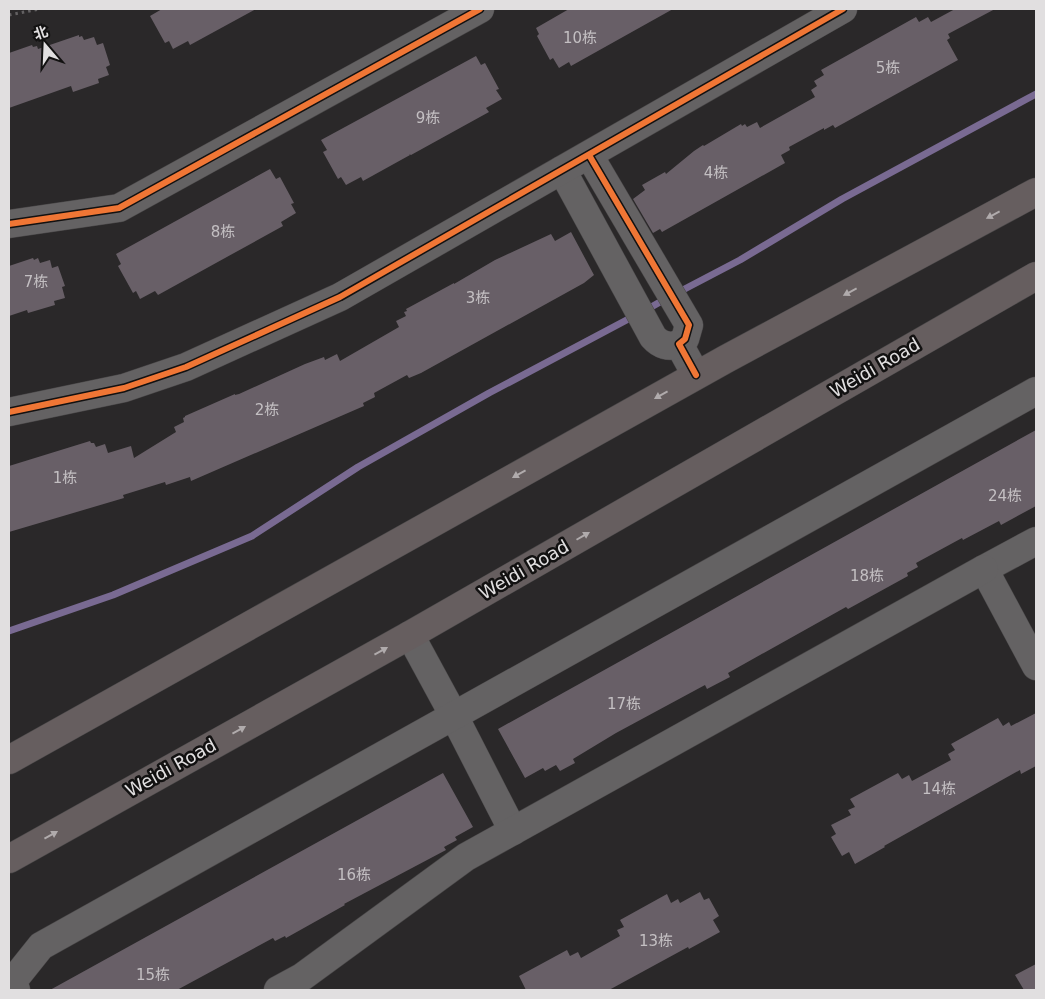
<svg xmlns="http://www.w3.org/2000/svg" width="1045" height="999" font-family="'DejaVu Sans','Noto Sans SC',sans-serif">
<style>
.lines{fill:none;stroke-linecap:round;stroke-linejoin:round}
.stream{stroke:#796a92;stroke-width:7}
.building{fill:#685f67}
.minor-casing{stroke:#484647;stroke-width:29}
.major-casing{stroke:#484647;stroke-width:29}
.path{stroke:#636162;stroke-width:3;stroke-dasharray:2.5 4;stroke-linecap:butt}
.minor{stroke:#646263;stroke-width:28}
.major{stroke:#665e5f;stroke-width:28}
.cycleway-casing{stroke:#121111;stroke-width:9}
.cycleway{stroke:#f07635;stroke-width:6}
.oneway{fill:#b0abac}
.labels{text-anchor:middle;stroke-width:5;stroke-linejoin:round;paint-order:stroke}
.number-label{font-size:15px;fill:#c3bfc2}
.street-label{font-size:18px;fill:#e1dfe0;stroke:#121111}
</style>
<rect width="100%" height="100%" fill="#2a2829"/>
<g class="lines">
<!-- stream -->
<g class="stream">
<polyline points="677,293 740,260 842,199 1036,94"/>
<polyline points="646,310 667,298"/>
<polyline points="9,631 113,595 252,536 358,467 489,393 636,315"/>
</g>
</g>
<!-- building -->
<g class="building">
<polygon points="162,9 256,9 190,45 188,41 173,49 169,41 165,43 150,16"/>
<polygon points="569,9 673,9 571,66 569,62 559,68 553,58 550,60 537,36 539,34 536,28"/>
<polygon points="955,9 995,9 948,34 950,38 947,40 958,60 835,128 833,125 824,130 824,128 789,147 790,150 781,155 785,163 662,232 660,229 653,233 633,199 645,190 642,185 665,172 666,174 694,151 703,145 704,146 741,124 742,126 745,124 747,127 757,122 760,128 815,97 811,90 817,86 814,81 824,75 821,70 916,17 919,22 928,17 931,22"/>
<polygon points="79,35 79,37 82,36 84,40 94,37 97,45 103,43 110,65 106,67 109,75 98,79 99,83 73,92 71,86 9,108 9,53 32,45 33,47 37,46 38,49"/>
<polygon points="476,56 481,65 485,63 499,89 496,90 502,99 486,108 489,112 411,155 409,154 410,155 363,181 361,177 346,185 341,177 338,179 323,152 327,150 321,140"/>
<polygon points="270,169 276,179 280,177 294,203 291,204 296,213 281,222 283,226 158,295 155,291 140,299 136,291 133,293 118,266 121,264 116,254"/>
<polygon points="571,232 594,275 584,283 421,373 409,378 407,375 374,393 375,397 363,403 364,406 191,481 190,477 166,485 165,482 123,495 124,498 9,532 9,466 90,441 91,443 94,443 96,447 105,444 108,453 131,446 134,458 176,432 174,427 184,422 183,418 185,417 185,416 235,394 235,395 239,394 305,364 324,357 325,360 337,354 340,361 399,327 396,321 406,316 404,312 407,311 406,309 454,283 454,284 495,260 551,234 555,241"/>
<polygon points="33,258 34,260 38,258 40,263 50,260 52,268 58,266 65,286 62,287 65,298 54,301 55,305 28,313 27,310 9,316 9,266"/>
<polygon points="1036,430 1036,506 1001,525 999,521 963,540 962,538 916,563 918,567 907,573 908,576 848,609 846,607 728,673 730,677 707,689 705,685 616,733 573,759 575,763 560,771 556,765 545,771 543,768 525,778 498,729"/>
<polygon points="1036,713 1036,766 1021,774 1020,770 884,846 885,847 855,864 849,852 842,856 831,837 836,834 831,825 851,815 848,810 855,807 850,799 898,773 902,779 909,775 912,781 951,760 948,754 955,750 951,744 998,718 1003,726 1009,722 1011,726"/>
<polygon points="443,773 473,827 455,837 457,840 444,847 446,850 344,904 345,905 286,938 285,936 275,941 273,938 177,990 50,990"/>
<polygon points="700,892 704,900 709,898 719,916 713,920 720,932 689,949 688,947 609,990 526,990 519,976 567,950 570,956 578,952 581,958 620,936 617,930 624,927 620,920 667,894 671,903 678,899 680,903"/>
<polygon points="1036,964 1036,990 1024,990 1015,975"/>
</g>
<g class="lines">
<!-- minor casing -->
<g class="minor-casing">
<g id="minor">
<polyline points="589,155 689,325 685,339 679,344 696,375"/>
<path d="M562,170L653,337C660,345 669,348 679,344"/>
<polyline points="9,224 119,208 480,9"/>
<polyline points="9,412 124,388 186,367 340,297 843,9"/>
<polyline points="1036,541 984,569 1036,666"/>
<polyline points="410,635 454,716 513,831"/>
<polyline points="16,990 13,981 41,946 1036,391"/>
<polyline points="278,990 302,977 466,857 984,569"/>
</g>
</g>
<!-- major casing -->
<g class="major-casing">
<g id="major">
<polyline points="9,760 726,359 1036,192"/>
<polyline points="9,859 410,635 1036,276"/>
</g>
</g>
<!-- path -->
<polyline class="path" points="9,15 40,9"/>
<!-- minor -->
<use href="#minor" class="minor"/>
<!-- major -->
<use href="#major" class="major"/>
<!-- cycleway casing -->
<g class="cycleway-casing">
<g id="cycleway">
<polyline points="589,155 689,325 685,339 679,344 696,375"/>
<polyline points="9,224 119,208 480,9"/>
<polyline points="9,412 124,388 186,367 340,297 843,9"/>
</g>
</g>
<!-- cycleway -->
<use href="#cycleway" class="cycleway"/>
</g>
<!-- one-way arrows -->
<defs><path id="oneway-solid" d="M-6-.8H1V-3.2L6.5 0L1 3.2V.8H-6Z" transform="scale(1.25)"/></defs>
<g class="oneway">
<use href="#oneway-solid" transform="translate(993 215) rotate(152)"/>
<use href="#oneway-solid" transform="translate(850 292) rotate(152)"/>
<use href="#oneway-solid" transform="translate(661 395) rotate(151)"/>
<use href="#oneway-solid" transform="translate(519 474) rotate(151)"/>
<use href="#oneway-solid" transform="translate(583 536) rotate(-30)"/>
<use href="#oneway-solid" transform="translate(381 651) rotate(-29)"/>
<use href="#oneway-solid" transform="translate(239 730) rotate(-29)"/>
<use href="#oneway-solid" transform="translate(51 835) rotate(-29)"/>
</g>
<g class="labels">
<!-- number labels -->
<g class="number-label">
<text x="580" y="43">10栋</text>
<text x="888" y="73">5栋</text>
<text x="428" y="123">9栋</text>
<text x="716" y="178">4栋</text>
<text x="223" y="237">8栋</text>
<text x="36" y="287">7栋</text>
<text x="478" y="303">3栋</text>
<text x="267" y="415">2栋</text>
<text x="65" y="483">1栋</text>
<text x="1005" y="501">24栋</text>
<text x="867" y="581">18栋</text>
<text x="624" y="709">17栋</text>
<text x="939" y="794">14栋</text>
<text x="354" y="880">16栋</text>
<text x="656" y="946">13栋</text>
<text x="153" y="980">15栋</text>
</g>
<!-- street labels -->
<g class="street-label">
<text transform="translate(875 368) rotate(-30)" y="6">Weidi Road</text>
<text transform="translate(524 570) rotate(-30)" y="6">Weidi Road</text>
<text transform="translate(171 768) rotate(-29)" y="6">Weidi Road</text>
</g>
</g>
<!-- border -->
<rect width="1045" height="999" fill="none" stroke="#e1dfe0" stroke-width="20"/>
<!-- north arrow -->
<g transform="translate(45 45) rotate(341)" stroke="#121111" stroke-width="4" paint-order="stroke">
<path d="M0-4L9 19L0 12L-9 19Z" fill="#e1dfe0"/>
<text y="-8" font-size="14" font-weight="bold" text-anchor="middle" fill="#e1dfe0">北</text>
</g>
</svg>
